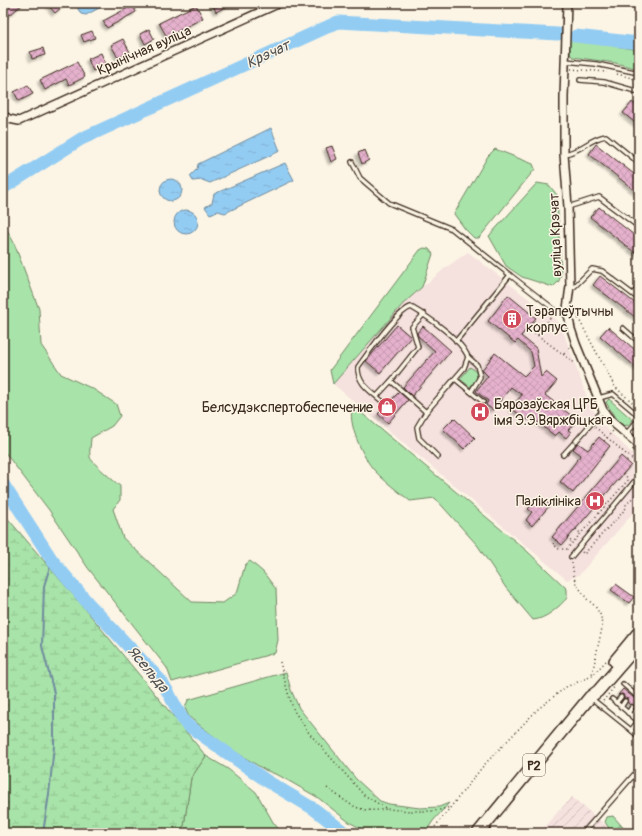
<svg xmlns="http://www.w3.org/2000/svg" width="642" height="836" font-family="Pangolin,sans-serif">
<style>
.built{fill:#f5e1de}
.industrial{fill:url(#industrial-furrows)}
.green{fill:#a8e3a9;stroke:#728664}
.forest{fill:url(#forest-firs);stroke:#728664}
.wetland{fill:url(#wetland-marsh);stroke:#728664}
.water{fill:url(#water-ripples);stroke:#708b9e}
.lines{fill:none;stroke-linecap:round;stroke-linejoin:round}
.stream{stroke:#708b9e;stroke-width:2}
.river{stroke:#93ccf3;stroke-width:13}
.building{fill:url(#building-cross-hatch);stroke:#3b2a1e;filter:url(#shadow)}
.service-casing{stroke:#3b2a1e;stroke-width:6}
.minor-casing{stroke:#3b2a1e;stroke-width:10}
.primary-casing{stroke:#3b2a1e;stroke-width:14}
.path{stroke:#3b2a1e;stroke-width:1.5;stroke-dasharray:1 3;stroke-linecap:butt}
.service{stroke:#fcf5e5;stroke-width:3.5}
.minor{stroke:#fcf5e5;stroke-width:7}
.primary{stroke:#fcf5e5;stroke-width:11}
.labels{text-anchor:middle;stroke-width:3;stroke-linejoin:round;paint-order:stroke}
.shield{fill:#fcf5e5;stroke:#75675a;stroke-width:1}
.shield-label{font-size:13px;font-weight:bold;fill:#3b2a1e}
.street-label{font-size:14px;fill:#3b2a1e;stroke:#fcf5e5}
.poi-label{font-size:14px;fill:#3b2a1e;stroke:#fcf5e5;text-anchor:start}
.water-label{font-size:15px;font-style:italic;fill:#515253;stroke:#fcf5e5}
</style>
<defs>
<pattern id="industrial-furrows" width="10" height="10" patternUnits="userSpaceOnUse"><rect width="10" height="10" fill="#f5e1de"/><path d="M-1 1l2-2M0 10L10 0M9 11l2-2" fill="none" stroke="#d3c1be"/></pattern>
<pattern id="forest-firs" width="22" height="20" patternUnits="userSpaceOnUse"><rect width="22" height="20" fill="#a8e3a9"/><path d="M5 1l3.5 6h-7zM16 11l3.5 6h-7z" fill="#92c391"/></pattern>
<pattern id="wetland-marsh" width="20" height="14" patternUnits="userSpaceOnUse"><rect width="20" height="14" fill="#a8e3a9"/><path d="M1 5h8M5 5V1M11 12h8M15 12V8" fill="none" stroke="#92c391"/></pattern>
<pattern id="water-ripples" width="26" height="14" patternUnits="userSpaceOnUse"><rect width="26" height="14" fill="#93ccf3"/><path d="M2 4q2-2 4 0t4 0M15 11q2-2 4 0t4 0" fill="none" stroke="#80afd0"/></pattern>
<pattern id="building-cross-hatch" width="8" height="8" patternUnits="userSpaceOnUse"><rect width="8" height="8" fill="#e5b1cc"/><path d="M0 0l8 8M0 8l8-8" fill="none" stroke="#c598af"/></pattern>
<filter id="shadow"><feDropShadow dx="-2.5" dy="2.5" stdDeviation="1" flood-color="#0004"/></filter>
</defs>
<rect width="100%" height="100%" fill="#fcf5e5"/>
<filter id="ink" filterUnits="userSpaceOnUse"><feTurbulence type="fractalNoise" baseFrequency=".025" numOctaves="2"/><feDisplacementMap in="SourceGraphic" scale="8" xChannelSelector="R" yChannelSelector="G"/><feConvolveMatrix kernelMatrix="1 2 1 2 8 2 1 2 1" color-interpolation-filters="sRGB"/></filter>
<g filter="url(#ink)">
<!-- built -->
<polygon class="built" points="468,252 560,323 588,400 601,423 639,460 639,504 634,512 579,575 567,580 333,384 403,304 444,269"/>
<!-- industrial -->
<polygon class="industrial" points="572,797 610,829 612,833 539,833"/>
<!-- green -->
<g class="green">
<polygon points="569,37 609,45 639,50 639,69 615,63 573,57 570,54"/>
<polygon points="495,149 533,164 535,169 479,238 474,238 465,229 454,214 488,156"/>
<polygon points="537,183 549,185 557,195 561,274 559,281 553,287 522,277 506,266 489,236"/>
<path d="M3,222L14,243L39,309L41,345L61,374L93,389L116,404L120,416L112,426L91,438C91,443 89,451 90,457C91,462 114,481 120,486V500L113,509L123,538L192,602L223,603L237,593L245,565L250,561L263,572L276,589L278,640L275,653L172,682L167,668L88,568L49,510L3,450Z"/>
<polygon points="424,248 429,249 433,254 422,287 403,304 333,384 330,370 420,250"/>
<polygon points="470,367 476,371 477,379 470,387 460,379"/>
<polygon points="609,399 633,420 629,425 624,426 617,421 607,404 606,402"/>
<path d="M353,406L527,551L567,589V598C559,607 546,619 533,620L506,588L478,546L435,498L410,501C398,491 384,481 374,470C363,458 346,421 353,406Z"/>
<polygon points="286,672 291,690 299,708 356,779 380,801 389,804 420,808 439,807 449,803 433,821 425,833 369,833 349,822 317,797 280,776 265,770 229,748 189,717 185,708 188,700"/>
<polygon points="206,756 228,769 256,792 273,822 281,832 284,833 172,833 184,826 191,778"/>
</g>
<!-- forest -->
<polygon class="forest" points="613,816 628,833 612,833 605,822 607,817"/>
<!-- wetland -->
<polygon class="wetland" points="3,513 81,604 206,756 191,778 184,826 172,833 3,833"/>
<!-- water -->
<g class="water">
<polygon points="82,3 99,3 101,7 86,15 81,14 78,9 78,5"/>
<polygon points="271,128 280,151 210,183 202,180 193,181 190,176 197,169 198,164"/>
<polygon points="285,163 294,180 225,213 218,211 210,214 205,207 212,203 214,194"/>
<circle cx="171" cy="190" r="11"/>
<circle cx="186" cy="222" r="12"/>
</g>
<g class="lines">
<!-- stream -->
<polyline class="stream" points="43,833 49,794 54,746 54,693 42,646 44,586 52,560"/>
<!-- river -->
<g class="river">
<polyline points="576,36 639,43"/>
<polyline points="3,188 81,139 338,22 558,34"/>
<path d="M3,484L52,560L87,602L161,681C171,695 176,710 186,724L267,781L314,809L345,833"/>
</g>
</g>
<!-- building -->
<g class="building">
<polygon points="6,3 24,3 10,15 3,6"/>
<polygon points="53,3 67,3 55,13 49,6"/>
<polygon points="212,3 233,3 216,12"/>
<polygon points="133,5 136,12 107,28 103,21"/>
<polygon points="196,5 203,18 167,37 159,23"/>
<polygon points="149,29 154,39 145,44 140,34"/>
<polygon points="92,31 95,38 84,42 81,35"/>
<polygon points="123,39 130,52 118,58 111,45"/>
<polygon points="43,48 45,55 32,59 30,52"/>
<polygon points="101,53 106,64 93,71 88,59"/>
<polygon points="77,62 85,77 69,85 66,79 45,90 40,80"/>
<polygon points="28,85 33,94 19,101 14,92"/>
<polygon points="632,102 639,107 639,126 623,113"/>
<polygon points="596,144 639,178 639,194 589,154"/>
<polygon points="332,146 337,159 331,162 326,148"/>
<polygon points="365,150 369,160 362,164 358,153"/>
<polygon points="599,207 639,239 639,256 590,217"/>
<polygon points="600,276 639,306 639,320 593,285"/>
<polygon points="508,295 536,318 521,336 536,348 541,377 546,372 557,381 545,395 577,420 568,430 571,432 566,438 559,432 555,436 530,416 527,420 511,408 522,395 511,387 493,410 486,405 488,401 476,391 488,376 482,370 495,353 524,376 534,366 531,352 518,340 515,343 488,321"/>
<polygon points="397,325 411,337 380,373 366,361"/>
<polygon points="423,326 451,351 412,396 403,387 435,351 418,336 417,333"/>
<polygon points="608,327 639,353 639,370 600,336"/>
<polygon points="399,392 408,400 388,423 378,414"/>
<polygon points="454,418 475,438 464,449 443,429"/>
<polygon points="599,437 610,446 573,493 560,482 581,455 573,449 578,443 588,450"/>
<polygon points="621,456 631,465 562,545 552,537"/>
<polygon points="540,496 550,505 532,526 526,520 532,512 528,509"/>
<polygon points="616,584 634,597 629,603 611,590"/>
<polygon points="623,689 639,702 639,708 635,709 634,705 630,705 628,703 628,699 624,698 623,694 618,695"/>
</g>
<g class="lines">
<!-- service casing -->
<g class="service-casing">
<g id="service">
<polyline points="565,61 596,64 639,73"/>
<polyline points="580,80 604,82 639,92"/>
<path d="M564,154C581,152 590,138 606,136L639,163"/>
<polyline points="352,162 360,178 389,203 452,229 510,275"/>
<polyline points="568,207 599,197 639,227"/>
<polyline points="635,224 639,219"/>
<polyline points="570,286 574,287 592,269 602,271 639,299"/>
<polyline points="633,294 639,286"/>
<polyline points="623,328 639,342"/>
<polyline points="456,341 510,275 555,310 568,316"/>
<polyline points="468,357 477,365 480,377 471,392"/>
<polyline points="455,379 483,402"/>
<polyline points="391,381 418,347 412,327 424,314"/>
<polyline points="377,396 391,381 426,412"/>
<polyline points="599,398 613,394 639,416"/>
<path d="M383,402C372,392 357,384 358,367C368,353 397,311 411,307C428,317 461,339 468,357L464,368L426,412L417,427L419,438L438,457"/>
<polyline points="626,434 639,419"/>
<polyline points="576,441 603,410"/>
<polyline points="563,455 573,444"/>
<polyline points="571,557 639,476"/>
<polyline points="633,654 639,660"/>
<polyline points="623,684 639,698"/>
<polyline points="591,698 631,730 639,737"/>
<polyline points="612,699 638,721"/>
<polyline points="616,703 621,697"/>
<polyline points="621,707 625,701"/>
<polyline points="628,713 632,707"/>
<polyline points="632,717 637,711"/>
<polyline points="631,730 639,720"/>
<polyline points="583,833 639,769"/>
</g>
</g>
<!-- minor casing -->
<g class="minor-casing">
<g id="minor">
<polyline points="567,3 564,97 564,154 568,207 570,286 567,309 571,329 576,344 603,410 611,421 639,445"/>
<polyline points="3,115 9,119 19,121 280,3"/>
</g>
</g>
<!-- primary casing -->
<g class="primary-casing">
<g id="primary">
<polyline points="615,661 639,632"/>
<polyline points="478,833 590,697 598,691 639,644"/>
</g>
</g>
<!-- path -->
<g class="path">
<polyline points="571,69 607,72"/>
<polyline points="617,74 639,80"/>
<polyline points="575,307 575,312 615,387 639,408"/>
<polyline points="528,328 576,364"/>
<polyline points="538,335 553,314"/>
<polyline points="564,354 571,347"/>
<polyline points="595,427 634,461"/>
<polyline points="604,441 613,431"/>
<polyline points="633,449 635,471"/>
<polyline points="635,472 639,467"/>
<polyline points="623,474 629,479"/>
<polyline points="598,503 603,508"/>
<polyline points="576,529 580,533"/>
<polyline points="567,538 572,542"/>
<polyline points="556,540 553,544 559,549 567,549 629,479"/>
<polyline points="582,552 584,554 614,521 616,520 626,508 626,505 639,491"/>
<polyline points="572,563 575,582 587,599 595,606 601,616 602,628 592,674"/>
<polyline points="280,662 288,693 294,711 309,733 364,795 387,809 412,811 435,811 451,807"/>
<polyline points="603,701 615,686"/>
<path d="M327,788C351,804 356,814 387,809"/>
<polyline points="430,833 484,765 538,709 566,687 592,676 606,661"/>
</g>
<!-- service -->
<use href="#service" class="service"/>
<!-- minor -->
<use href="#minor" class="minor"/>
<!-- primary -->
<use href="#primary" class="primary"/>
</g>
</g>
<!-- icons -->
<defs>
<g id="building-disc" transform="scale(1)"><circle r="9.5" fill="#d1495b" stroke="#fcf5e5"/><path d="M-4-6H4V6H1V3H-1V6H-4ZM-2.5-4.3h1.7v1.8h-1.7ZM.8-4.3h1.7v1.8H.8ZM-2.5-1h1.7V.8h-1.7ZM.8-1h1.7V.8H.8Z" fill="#fff"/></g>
<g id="shop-disc" transform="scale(1)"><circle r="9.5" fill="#d1495b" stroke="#fcf5e5"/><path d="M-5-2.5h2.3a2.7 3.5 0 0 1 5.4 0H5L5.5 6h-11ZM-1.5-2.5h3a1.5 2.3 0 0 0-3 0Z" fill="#fff"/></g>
<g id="hospital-disc" transform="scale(1)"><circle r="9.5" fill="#d1495b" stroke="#fcf5e5"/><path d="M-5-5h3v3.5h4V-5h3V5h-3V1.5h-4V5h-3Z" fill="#fff"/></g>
</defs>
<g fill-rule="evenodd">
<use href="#building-disc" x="512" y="319"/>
<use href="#shop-disc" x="387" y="407"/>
<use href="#hospital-disc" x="480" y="412"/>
<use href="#hospital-disc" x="595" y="501"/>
</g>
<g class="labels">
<!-- shield labels -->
<rect class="shield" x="523" y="754" width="22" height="22" rx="3"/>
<g class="shield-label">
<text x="534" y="770">Р2</text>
</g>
<!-- street labels -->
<g class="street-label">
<text transform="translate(144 50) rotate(-24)" y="5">Крынічная вуліца</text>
<text transform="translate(555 235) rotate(-92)" y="5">вуліца Крэчат</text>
</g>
<!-- poi labels -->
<g class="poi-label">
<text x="526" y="316">Тэрапеўтычны<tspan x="526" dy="16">корпус</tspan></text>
<text x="494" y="409">Бярозаўская ЦРБ<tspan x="494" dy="16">імя Э.Э.Вяржбіцкага</tspan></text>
<text x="373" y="412" text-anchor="end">Белсудэкспертобеспечение</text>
<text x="581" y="506" text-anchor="end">Паліклініка</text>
</g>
<!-- water labels -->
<g class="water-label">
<text transform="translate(268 54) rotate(-25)" y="5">Крэчат</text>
<text transform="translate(148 669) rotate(50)" y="5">Ясельда</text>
</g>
</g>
<!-- margin -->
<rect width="642" height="836" fill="none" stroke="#fcf5e5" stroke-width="16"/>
<rect x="8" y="8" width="626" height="820" fill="none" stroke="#3b2a1e" stroke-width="1.5" filter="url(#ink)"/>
</svg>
